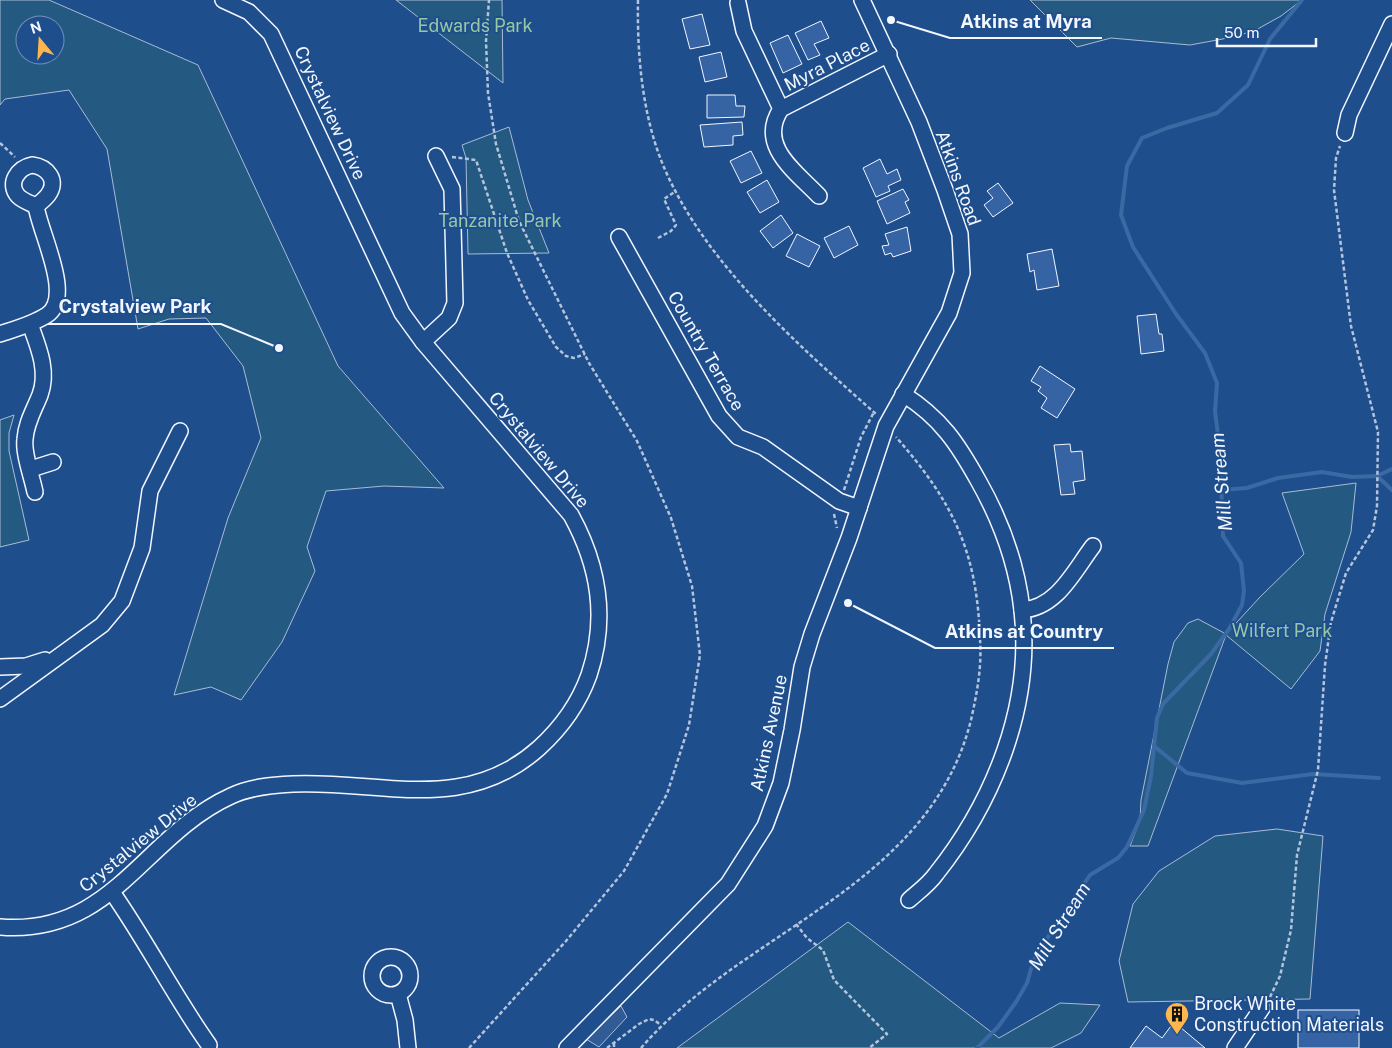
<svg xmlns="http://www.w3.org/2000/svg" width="1392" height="1048" font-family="'Public Sans',sans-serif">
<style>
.green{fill:#245a82;stroke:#a8bbd7;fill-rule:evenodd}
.parking{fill:#305b95;stroke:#a8bbd7}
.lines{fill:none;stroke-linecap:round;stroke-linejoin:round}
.stream{stroke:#3b69a3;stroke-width:4}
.building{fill:#3563a3;stroke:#f2f6ff}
.minor-casing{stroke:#f2f6ff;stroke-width:18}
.path{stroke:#b3c4dc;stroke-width:2.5;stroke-dasharray:4 2.5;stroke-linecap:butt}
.minor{stroke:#1f4e8c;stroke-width:15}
.labels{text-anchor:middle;stroke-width:4;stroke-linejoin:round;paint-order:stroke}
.park-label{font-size:18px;fill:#97c8a6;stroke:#1f4e8c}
.street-label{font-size:18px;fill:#f2f6ff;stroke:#1f4e8c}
.poi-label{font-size:18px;fill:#f2f6ff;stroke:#1f4e8c;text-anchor:start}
.water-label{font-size:19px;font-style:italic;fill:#f2f6ff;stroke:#1f4e8c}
.leader{fill:none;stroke:#f2f6ff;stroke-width:2}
.callout-dot{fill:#f2f6ff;stroke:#1f4e8c;stroke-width:2}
.callout-label{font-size:19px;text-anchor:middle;font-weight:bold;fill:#f2f6ff;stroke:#1f4e8c;stroke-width:4;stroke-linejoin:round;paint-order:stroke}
</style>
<rect width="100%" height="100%" fill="#1f4e8c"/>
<!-- green -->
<g class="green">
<path d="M0,0H49L198,65L338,366L444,488L384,486L326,491L307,547L315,571L282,642L241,700L211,687L174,695L228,518L261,438L243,366L206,318L169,319L138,329L107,149L69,90L5,99L0,105ZM25,25H55V55H25Z"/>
<polygon points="396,0 502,0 503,83"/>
<polygon points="1030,0 1302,0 1281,16 1254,31 1228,38 1190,45 1111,38 1077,47"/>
<polygon points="509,127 528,200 549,253 468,254 466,158 462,145"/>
<polygon points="14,415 9,433 9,451 29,540 0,547 0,420"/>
<polygon points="1356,483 1351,532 1325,614 1320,651 1291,689 1226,635 1148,846 1130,846 1140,820 1141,800 1168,664 1174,642 1188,623 1198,619 1226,634 1260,597 1304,554 1282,493"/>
<polygon points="1277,829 1323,836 1310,999 1128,1002 1119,961 1133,904 1159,871 1215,836"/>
<polygon points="848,922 999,1038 1060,1003 1100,1005 1081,1033 1051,1048 677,1048"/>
</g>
<!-- parking -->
<polygon class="parking" points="621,1006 627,1017 599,1047 586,1039"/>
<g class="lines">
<!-- stream -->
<g class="stream">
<polyline points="1377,476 1392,469"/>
<polyline points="1222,490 1247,488 1278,478 1322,472 1352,477 1377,476 1392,490"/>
<polyline points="1154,746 1187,773 1242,783 1313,774 1379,778"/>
<polyline points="977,1048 998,1027 1016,1002 1027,983 1033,962 1046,940 1090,875 1118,858 1127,847 1144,810 1151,776 1157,718 1163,704 1211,654 1229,629 1242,605 1244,591 1241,563 1223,536 1220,451 1215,411 1217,383 1205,353 1176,314 1133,247 1121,215 1127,166 1142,138 1167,128 1217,113 1248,85 1270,39 1302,0"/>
</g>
</g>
<!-- building -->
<g class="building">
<polygon points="702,14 710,45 690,49 682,19"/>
<polygon points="821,21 829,38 814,44 820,55 808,60 795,33"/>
<polygon points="788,35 802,64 783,73 770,43"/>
<polygon points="721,52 727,77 705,82 699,57"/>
<polygon points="707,95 735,95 736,106 745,106 744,117 707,118"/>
<polygon points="742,122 743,135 733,136 733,145 704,147 700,125"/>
<polygon points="751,151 762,173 741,183 730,161"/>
<polygon points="880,159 887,174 897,169 901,180 888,186 890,191 876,197 863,168"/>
<polygon points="767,180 779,202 760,213 747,192"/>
<polygon points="998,183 1013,203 993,217 984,205 993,198 987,191"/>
<polygon points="903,189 909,200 905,202 910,213 887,224 877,201"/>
<polygon points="781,215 793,233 773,248 760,231"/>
<polygon points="849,226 858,245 834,258 824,238"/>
<polygon points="907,227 911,251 893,257 891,253 885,255 882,246 889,245 885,234"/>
<polygon points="797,234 820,246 809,267 786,256"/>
<polygon points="1052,249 1059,286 1037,290 1034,270 1030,272 1027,254"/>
<polygon points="1156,314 1159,334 1162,334 1164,351 1141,354 1137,316"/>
<polygon points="1040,366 1075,389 1057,418 1041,408 1047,398 1038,391 1041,387 1031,381"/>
<polygon points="1070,444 1071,452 1082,451 1085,480 1073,482 1075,494 1061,495 1054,445"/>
<rect x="1298" y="1010" width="61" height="38"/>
<polygon points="1174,1022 1205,1048 1130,1048 1146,1026 1162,1038"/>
</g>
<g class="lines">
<!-- minor casing -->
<g class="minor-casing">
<g id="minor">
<polyline points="738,3 744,31 781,109"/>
<polyline points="1345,133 1349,115 1392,24"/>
<path d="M32,165C47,167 59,180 48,195C45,199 40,203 36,206C30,203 23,201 18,196C7,183 18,168 32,165Z"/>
<path d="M819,196C795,171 757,145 781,109L889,54"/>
<polyline points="619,237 719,416 738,437 763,447 839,501 859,508"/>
<path d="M30,324C38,346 49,371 40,395C34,410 26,423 25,439C23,453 32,477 35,492"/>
<path d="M0,334C15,329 33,324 47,315C74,297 40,233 36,206"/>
<polyline points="423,342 449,318 455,303 452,189 436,156"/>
<path d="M903,394C941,418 958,444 979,482C1001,521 1017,565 1022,610C1033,705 994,801 936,874C929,884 918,892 909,900"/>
<polyline points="31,469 53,462"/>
<path d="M1022,610C1057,608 1074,571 1093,546"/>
<polyline points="0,667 26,666 45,660"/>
<polyline points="0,699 102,625 122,601 142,548 150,491 180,431"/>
<path d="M112,892C147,942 174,996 209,1045"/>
<path d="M0,927C113,936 143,836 231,796C250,787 272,785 293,784C382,780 464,815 539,748C561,728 579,703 589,675C608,618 599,566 571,515L423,342L402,313L271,34L249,12L223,0"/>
<circle cx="391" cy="976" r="19"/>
<polyline points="398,994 405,1020 408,1048"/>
<polyline points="567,1048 728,884 765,826 781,783 792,730 802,667 812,634 849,538 886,426 949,313 962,273 960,234 945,190 919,122 862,0"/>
<polyline points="1235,1048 1262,1008"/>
</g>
</g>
<!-- path -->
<g class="path">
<path d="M638,0C637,54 642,114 663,165C704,263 798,345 876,414"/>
<polyline points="0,143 15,157"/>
<polyline points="452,157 476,160 507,253 528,300 556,347 566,356 574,358 585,354"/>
<polyline points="658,238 671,231 676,225 664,199 676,191"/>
<polyline points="844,490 861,437 874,412"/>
<polyline points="834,514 837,528"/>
<polyline points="796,924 807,938 823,950 834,980 887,1034 869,1048"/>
<polyline points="1270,997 1280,976 1291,930 1297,855 1318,770 1325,665 1331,622 1346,573 1373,530 1377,506 1378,432 1351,326 1334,190 1336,158 1340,146"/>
<polyline points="614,1043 614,1048"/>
<polyline points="469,1048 566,941 624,871 667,794 689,725 700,655 692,586 671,518 637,441 589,363 519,221 496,144 488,93 486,41 489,0"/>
<polyline points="607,1048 639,1024 649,1019 654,1020 661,1025"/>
<path d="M641,1048C744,929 929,888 971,720C977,693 982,667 980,639C977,551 953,502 896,437"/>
</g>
<!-- minor -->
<use href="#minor" class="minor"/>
</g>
<!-- icons -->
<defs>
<g id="building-pin" transform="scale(1.25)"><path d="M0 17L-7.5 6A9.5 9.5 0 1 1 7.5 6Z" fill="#ffb74d" stroke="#1f4e8c"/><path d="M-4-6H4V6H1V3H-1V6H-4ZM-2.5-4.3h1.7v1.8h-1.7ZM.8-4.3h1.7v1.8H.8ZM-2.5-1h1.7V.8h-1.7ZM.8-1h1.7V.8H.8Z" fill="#111"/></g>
</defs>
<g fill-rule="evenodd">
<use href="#building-pin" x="1177" y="1014"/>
</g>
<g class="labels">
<!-- park labels -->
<g class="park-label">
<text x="475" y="32">Edwards Park</text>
<text x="500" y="227">Tanzanite Park</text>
<text x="1282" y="637">Wilfert Park</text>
</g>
<!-- street labels -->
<g class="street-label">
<text transform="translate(827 65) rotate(-27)" y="6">Myra Place</text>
<text transform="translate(330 113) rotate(65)" y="6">Crystalview Drive</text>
<text transform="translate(958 178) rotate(70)" y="6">Atkins Road</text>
<text transform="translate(706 351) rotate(60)" y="6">Country Terrace</text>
<text transform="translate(539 450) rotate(50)" y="6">Crystalview Drive</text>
<text transform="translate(769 733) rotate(-78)" y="6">Atkins Avenue</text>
<text transform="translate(138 843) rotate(-39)" y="6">Crystalview Drive</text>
</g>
<!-- poi labels -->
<g class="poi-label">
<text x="1194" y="1010">Brock White<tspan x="1194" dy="21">Construction Materials</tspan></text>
</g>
<!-- water labels -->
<g class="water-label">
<text transform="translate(1221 482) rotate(-95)" y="7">Mill Stream</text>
<text transform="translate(1059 926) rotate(-58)" y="7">Mill Stream</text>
</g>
</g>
<!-- callouts -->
<path class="leader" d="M891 20L950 38H1102M279 348L221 324H48M848 603L935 648H1114"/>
<g class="callout-dot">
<circle cx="891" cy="20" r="5"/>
<circle cx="279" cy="348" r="5"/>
<circle cx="848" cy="603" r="5"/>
</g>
<g class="callout-label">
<text x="1026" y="28">Atkins at Myra</text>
<text x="135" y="313">Crystalview Park</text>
<text x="1024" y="638">Atkins at Country</text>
</g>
<!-- north arrow -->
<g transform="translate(40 40) rotate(342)"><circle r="24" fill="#1f4e8c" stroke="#7391ba"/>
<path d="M0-4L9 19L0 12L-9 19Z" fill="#ffb74d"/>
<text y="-8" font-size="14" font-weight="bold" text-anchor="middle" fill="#f2f6ff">N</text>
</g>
<!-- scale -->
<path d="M1217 38v8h99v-8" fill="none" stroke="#f2f6ff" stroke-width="2.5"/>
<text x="1224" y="38" font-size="15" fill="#f2f6ff" stroke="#1f4e8c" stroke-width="4" paint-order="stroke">50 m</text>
</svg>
